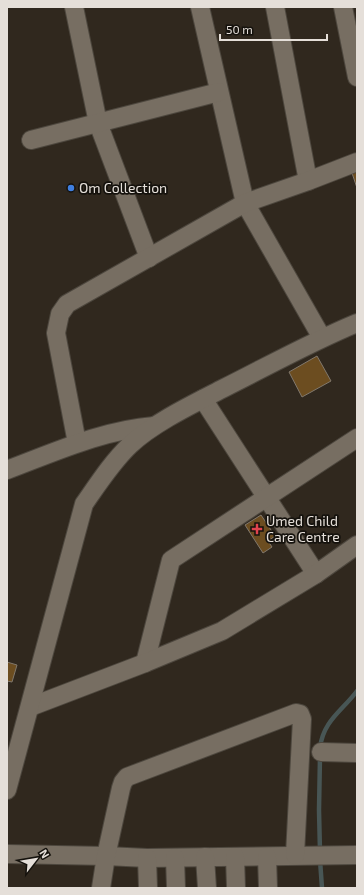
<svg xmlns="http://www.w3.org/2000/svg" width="364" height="895" font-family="'Exo 2',sans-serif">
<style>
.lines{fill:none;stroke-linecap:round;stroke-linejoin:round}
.stream{stroke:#485655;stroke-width:4.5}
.building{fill:#6c4d20;stroke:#81786c}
.minor-casing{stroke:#4d473e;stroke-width:20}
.minor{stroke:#776e62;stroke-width:18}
.shop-dot{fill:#3f7fe0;stroke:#15120d;stroke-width:1.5}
.health-dot{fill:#e0444e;stroke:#15120d;stroke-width:1.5}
.labels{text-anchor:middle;stroke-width:3.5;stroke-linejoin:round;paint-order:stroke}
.poi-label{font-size:14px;fill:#e5dfd9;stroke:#15120d;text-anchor:start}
</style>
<rect width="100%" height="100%" fill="#30281e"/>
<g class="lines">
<!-- stream -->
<g class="stream">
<path d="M320,748C323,721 342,711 357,691"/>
<polyline points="320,756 319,810 320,852"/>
<polyline points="320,860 322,888"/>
</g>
</g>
<!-- building -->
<g class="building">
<polygon points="357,168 357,188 351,170"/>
<polygon points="317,356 331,381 302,397 289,372"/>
<polygon points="261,515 275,536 268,541 272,547 263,553 245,525"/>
<polygon points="7,662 17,665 12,682 7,681"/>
</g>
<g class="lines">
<!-- minor casing -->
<g class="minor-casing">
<g id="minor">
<polyline points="74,7 98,123 149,258"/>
<polyline points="200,7 245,203 322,338"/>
<polyline points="275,7 308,181"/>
<polyline points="343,7 357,77"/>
<polyline points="31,140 219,92"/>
<polyline points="203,399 316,574"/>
<polyline points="77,443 56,333 60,314 67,304 245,203 308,181 357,162"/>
<path d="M7,470C55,452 103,430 154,426"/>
<polyline points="145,663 171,560 357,438"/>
<polyline points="30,707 145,663 222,631 316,574 357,545"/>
<polyline points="321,752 357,753"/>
<path d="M7,790L84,504C98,484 112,462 130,445C153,423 195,403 224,388C268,366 311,342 357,323"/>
<polyline points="7,854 106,856 147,858 357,855"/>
<polyline points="205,857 207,888"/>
<polyline points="235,857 236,888"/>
<polyline points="267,857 268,888"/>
<polyline points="147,858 148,888"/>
<polyline points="175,858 176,888"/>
<polyline points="101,888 106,856 121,788 123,782 127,777 296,713 300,714 302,719 295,855"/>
</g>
</g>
<!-- minor -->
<use href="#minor" class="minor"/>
</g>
<!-- markers -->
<circle class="shop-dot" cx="71" cy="188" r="4"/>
<path class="health-dot" d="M255 523h4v4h4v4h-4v4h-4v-4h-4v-4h4z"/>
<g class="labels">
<!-- poi labels -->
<g class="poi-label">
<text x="79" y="193">Om Collection</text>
<text x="266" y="526">Umed Child<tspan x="266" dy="16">Care Centre</tspan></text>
</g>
</g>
<!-- border -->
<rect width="364" height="895" fill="none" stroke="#e5dfd9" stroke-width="16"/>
<!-- north arrow -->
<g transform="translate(36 859) rotate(59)" stroke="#15120d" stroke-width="3" paint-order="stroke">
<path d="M0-3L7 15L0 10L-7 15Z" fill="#e5dfd9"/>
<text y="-6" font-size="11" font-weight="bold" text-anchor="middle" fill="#e5dfd9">N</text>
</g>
<!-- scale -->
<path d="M220 34v6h107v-6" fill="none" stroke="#e5dfd9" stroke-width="2"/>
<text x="226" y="34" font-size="12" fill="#e5dfd9" stroke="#15120d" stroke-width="3" paint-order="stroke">50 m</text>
</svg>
